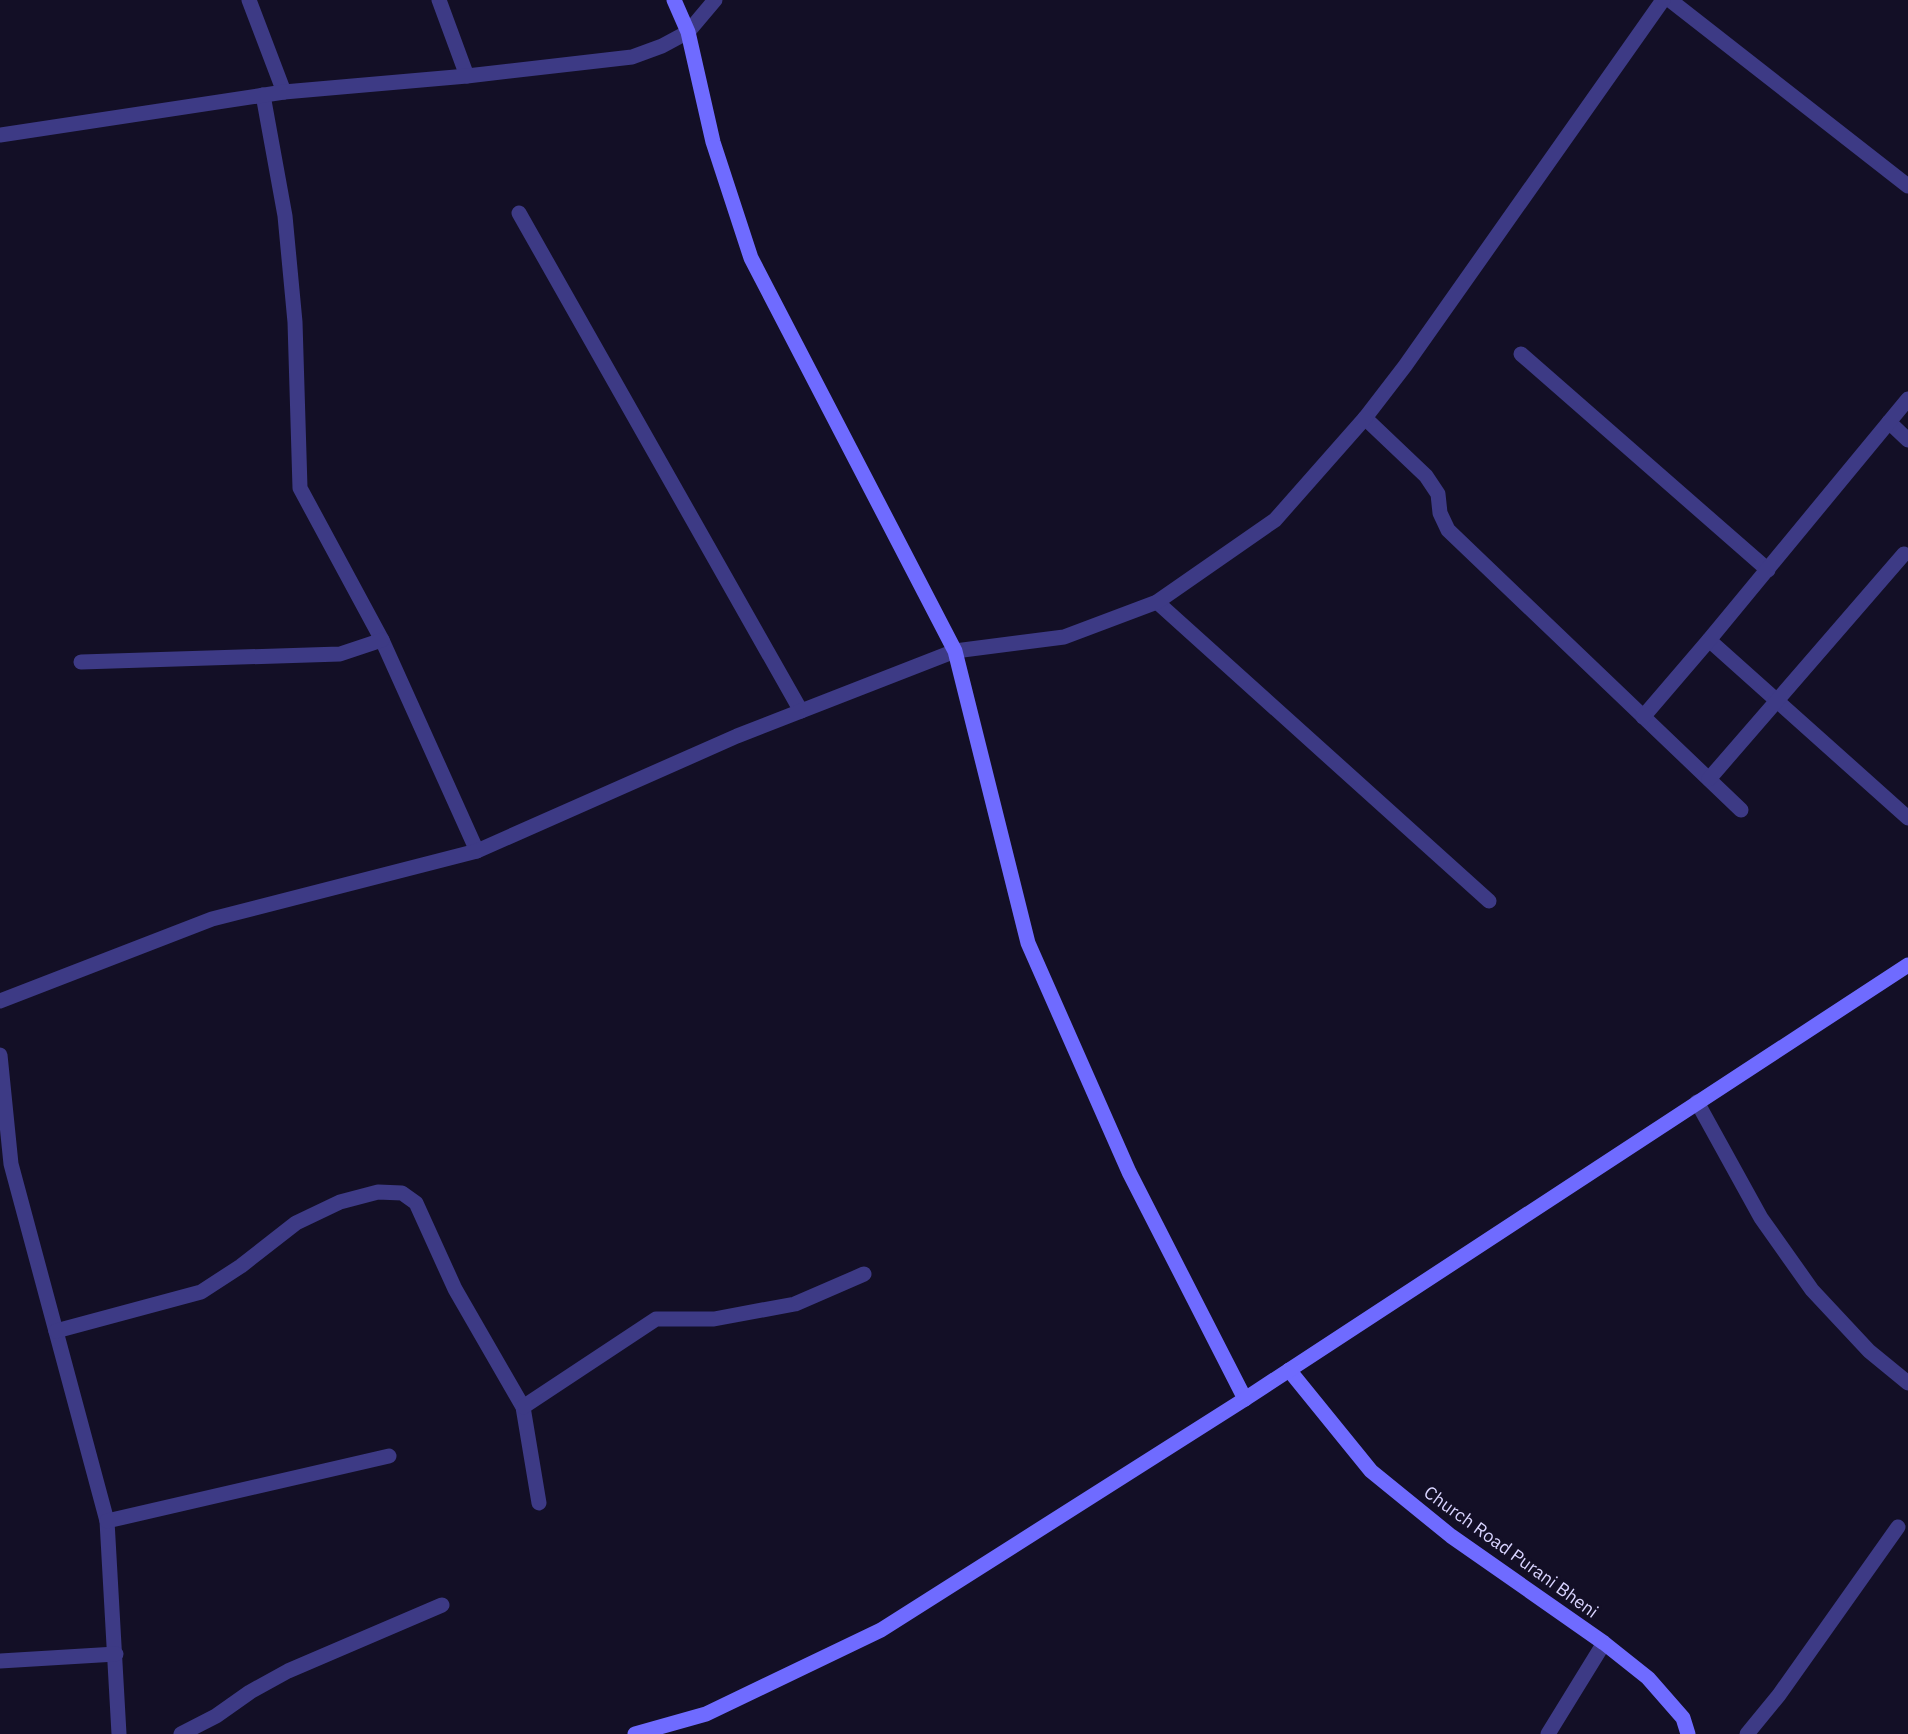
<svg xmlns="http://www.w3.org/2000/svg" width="1908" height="1734" font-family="'IBM Plex Sans',sans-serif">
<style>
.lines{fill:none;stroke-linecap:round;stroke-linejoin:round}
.street{stroke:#3d3a85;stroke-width:15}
.secondary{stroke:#6f6bff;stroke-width:15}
.labels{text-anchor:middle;stroke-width:6;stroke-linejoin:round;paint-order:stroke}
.street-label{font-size:18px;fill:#d9d4ff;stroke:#130f26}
</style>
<rect width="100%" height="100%" fill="#130f26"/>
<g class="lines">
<!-- street -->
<g class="street">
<polyline points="249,0 284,92"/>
<polyline points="439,0 467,76"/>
<polyline points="1670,0 1908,186"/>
<polyline points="263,95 285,216 295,322 300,488 382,640 477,851"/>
<polyline points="0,135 284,92 467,76 632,57 662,46 688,32 715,0"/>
<polyline points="519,213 801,711"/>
<polyline points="1521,354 1768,570"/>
<polyline points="1365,418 1426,476 1438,494 1440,513 1448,530 1741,810"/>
<polyline points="1889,422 1908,440"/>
<polyline points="1157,602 1489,901"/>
<polyline points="1709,640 1908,818"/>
<polyline points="81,662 340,654 382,640"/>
<polyline points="1643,717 1709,640 1908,399"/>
<polyline points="1709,779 1904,554"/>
<polyline points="0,1001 212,919 477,851 737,736 955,651 1064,637 1157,602 1275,520 1365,418 1405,366 1663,0"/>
<polyline points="0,1055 11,1164 107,1521 119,1734"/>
<polyline points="1697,1102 1761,1218 1812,1290 1869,1351 1908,1383"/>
<polyline points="56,1331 201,1292 241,1266 296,1223 340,1202 378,1192 402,1193 416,1203 455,1289 523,1407 539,1503"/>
<polyline points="523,1407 656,1319 714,1319 795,1304 864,1274"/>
<polyline points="107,1521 389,1456"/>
<polyline points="0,1661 116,1654"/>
<polyline points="181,1734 216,1716 250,1692 288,1671 442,1605"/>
<polyline points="1548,1734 1604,1643"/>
<polyline points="1747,1734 1779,1695 1898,1527"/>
</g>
<!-- secondary -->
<g class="secondary">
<polyline points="674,0 688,32 713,142 751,258 955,651 1028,943 1129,1172 1245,1399"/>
<polyline points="1289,1370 1371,1471 1451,1536 1604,1643 1648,1678 1683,1718 1688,1734"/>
<polyline points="635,1734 706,1714 881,1630 1245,1399 1908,965"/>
</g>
</g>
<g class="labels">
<!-- street labels -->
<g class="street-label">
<text transform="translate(1511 1552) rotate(36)" y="6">Church Road Purani Bheni</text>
</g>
</g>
</svg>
